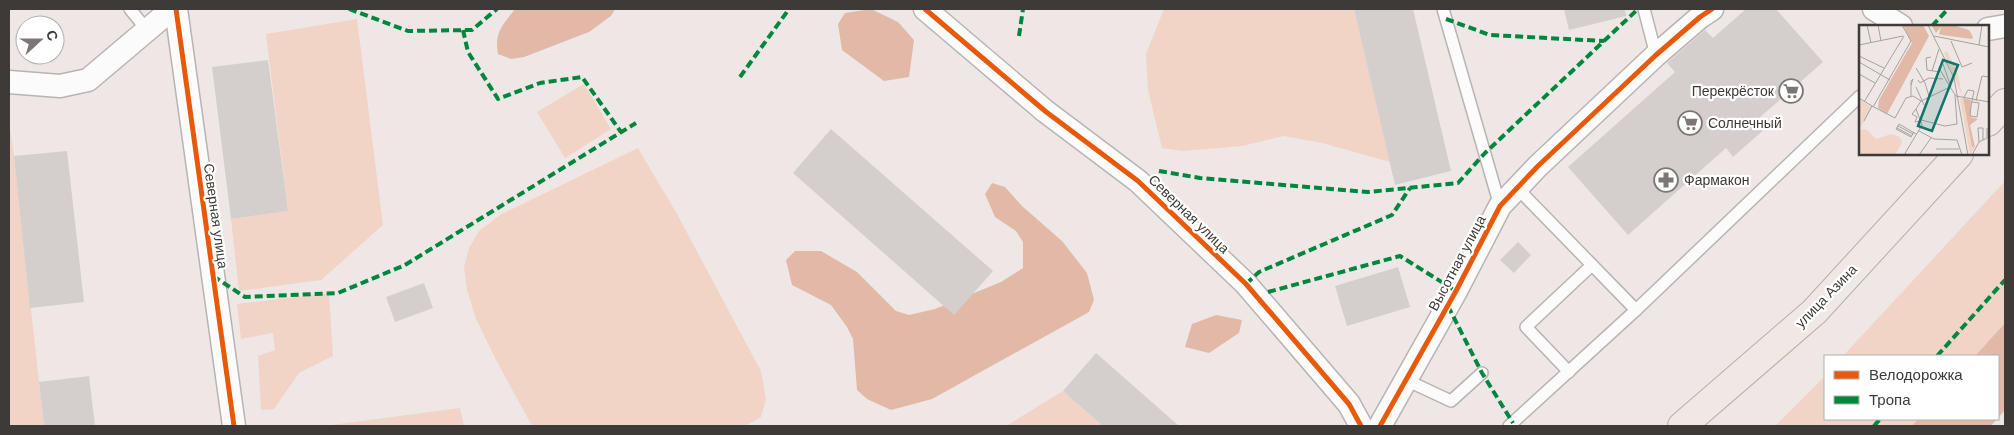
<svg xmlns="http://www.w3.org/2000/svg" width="2014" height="435" font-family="'DM Sans',sans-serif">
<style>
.green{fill:#f2d4c6}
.forest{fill:#e2b9a6}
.building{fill:#d4cfcd}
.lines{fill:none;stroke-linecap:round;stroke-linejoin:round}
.service-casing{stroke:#b9b3b1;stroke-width:14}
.minor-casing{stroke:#b9b3b1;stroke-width:25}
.primary-casing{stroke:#bcaca5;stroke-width:30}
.service{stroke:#fcfbfb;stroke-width:11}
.minor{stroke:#fcfbfb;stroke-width:22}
.primary{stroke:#f0e8e4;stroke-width:28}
.quiet{stroke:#00873e;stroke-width:4;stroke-dasharray:8 4;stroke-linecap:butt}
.cycleway-casing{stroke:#fff;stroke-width:8}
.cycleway{stroke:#e8590c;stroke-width:5}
.labels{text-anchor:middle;stroke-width:4.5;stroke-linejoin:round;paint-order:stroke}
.poi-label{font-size:14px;fill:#3e3a37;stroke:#fff;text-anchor:start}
.street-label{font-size:14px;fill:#3e3a37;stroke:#fff}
.inset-road{fill:none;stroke:#a8a29f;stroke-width:1}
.view{fill:#0f766e;fill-opacity:0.15;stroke:#0f766e;stroke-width:2.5}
.inset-edge{fill:none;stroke:#3e3a37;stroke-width:2.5}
</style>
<rect width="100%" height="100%" fill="#eee7e5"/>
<!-- green -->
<g class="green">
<polygon points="1164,9 1354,9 1390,162 1322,143 1284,136 1242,146 1183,151 1162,148 1148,90 1146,54"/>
<polygon points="357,19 383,225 321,280 239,291 231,219 288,211 266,34"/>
<polygon points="584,84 611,129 565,158 537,112"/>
<polygon points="9,122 14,156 44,426 9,426"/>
<polygon points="638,148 677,214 761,371 766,399 761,417 745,426 532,426 496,360 476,319 467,290 464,267 469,248 479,231 500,215"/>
<polygon points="2005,181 2005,323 1975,356 1843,356"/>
<polygon points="329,293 333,356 299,373 274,409 261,410 258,356 275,350 273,333 241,339 237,304"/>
<polygon points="1825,376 1825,419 1918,419 1912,426 1775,426"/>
<polygon points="1063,391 1103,426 1006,426"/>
<polygon points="460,408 464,426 324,426"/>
</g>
<!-- forest -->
<g class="forest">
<path d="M515,9H615L611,16L589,32L524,57L511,59L498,54C494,32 503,25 515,9Z"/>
<polygon points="871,9 898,22 914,40 909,77 884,81 842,50 838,24 845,13"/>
<polygon points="992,183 1005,187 1022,206 1062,241 1087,273 1094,300 1089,312 932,399 891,410 867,399 857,390 853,339 847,327 831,305 792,285 786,260 795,251 821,251 857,272 896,311 909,315 935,309 1001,282 1023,268 1023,242 1016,231 995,217 985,194"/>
<polygon points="1216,315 1242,320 1239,333 1209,353 1185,347 1192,324"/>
<polygon points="2005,323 2005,410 1998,418 1998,356 1975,356"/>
<polygon points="1918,419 1997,419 1991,426 1912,426"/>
</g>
<!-- building -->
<g class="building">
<polygon points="1354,9 1413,9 1451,171 1395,185"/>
<polygon points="1564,9 1625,9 1626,16 1569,30"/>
<polygon points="1746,9 1776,9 1823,62 1759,118 1767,127 1733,157 1726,148 1628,235 1568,167 1675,72 1667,63 1705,30 1713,38"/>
<polygon points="268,60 288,211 231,219 212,67"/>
<polygon points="831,129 993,271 954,315 793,173"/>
<polygon points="67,151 84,302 30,308 14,156"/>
<polygon points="1518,242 1531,255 1514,273 1500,260"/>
<polygon points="1398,267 1410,307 1347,326 1335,286"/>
<polygon points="424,283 433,308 395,322 386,297"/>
<polygon points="1096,353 1179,426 1103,426 1063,391"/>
<polygon points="89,376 95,426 44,426 39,382"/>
</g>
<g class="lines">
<!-- service casing -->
<g class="service-casing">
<g id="service">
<polyline points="130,9 147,30"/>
<polyline points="1443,9 1500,206"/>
<polyline points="1644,9 1656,55"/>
<polyline points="1518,189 1636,310"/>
<polyline points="1569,372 1526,327 1592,265"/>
<polyline points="1406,380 1451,401 1482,373"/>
<polyline points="1509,426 1636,310 1860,96"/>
</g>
</g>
<!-- minor casing -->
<g class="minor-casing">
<g id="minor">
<polyline points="176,9 234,426"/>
<polyline points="925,9 1045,111 1138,181 1246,284 1349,404 1361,426"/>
<polyline points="1874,9 1901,26"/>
<polyline points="1988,29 2005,26"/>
<polyline points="9,82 60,86 88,80 172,9"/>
<polyline points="1380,426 1456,291 1500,206 1538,166 1656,55 1700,17 1712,9"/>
</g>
</g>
<!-- primary casing -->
<g class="primary-casing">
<g id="primary">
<polyline points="1988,122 2005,103"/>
<polyline points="1682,426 1814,312 1959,154"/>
</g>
</g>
<!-- service -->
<use href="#service" class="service"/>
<!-- minor -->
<use href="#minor" class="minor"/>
<!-- primary -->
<use href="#primary" class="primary"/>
<!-- quiet -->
<g class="quiet">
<polyline points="349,9 408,31 472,30 497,9"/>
<polyline points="1446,19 1490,35 1604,41"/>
<polyline points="1932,26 1948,9"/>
<polyline points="463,30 468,52 498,99 540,83 582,77 621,132"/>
<polyline points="1019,36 1023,9"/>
<polyline points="740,77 789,9"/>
<polyline points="1159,171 1200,178 1368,192 1458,183 1485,153 1638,9"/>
<polyline points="213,276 245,297 338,293 405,265 636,123"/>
<polyline points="1246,284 1259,272 1392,215 1410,188"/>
<polyline points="1268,292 1400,256 1456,291"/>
<polyline points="1448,306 1482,373 1513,423"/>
<polyline points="1937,356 2005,280"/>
<polyline points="1874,426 1880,419"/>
</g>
<!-- cycleway casing -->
<g class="cycleway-casing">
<g id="cycleway">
<polyline points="176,9 234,426"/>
<polyline points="925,9 1045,111 1138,181 1246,284 1349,404 1361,426"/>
<polyline points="1380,426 1456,291 1500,206 1538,166 1656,55 1700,17 1712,9"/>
</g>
</g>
<!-- cycleway -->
<use href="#cycleway" class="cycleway"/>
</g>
<!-- icons -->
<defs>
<g id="supermarket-ring" transform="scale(1.25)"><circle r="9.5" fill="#fff" stroke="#7c7774" stroke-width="1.5"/><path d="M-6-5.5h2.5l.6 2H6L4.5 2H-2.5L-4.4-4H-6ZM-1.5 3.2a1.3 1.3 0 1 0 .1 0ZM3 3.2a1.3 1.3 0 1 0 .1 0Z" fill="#7c7774"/></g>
<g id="pharmacy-ring" transform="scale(1.25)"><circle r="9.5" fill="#fff" stroke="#7c7774" stroke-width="1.5"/><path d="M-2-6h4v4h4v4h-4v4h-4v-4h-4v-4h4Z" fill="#7c7774"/></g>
</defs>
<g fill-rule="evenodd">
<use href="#supermarket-ring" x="1791" y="91"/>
<use href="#supermarket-ring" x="1690" y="123"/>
<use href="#pharmacy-ring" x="1666" y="180"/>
</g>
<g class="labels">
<!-- poi labels -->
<g class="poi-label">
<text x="1774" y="96" text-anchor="end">Перекрёсток</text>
<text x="1708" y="128">Солнечный</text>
<text x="1684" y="185">Фармакон</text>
</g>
<!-- street labels -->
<g class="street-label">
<text transform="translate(1189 214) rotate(44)" y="5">Северная улица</text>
<text transform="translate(216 216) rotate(82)" y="5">Северная улица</text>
<text transform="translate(1457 263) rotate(-62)" y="5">Высотная улица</text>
<text transform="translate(1826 296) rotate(-46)" y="5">улица Азина</text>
</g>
</g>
<!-- overview -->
<g transform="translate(1859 25)">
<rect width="130" height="130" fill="#eee7e5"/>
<path d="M88,26L99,49L103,71L85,28ZM104,73L113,122H116L111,130L101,74ZM0,74L12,82L1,104L0,103ZM7,104L17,114L32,109L41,112L43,118L36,130H0V105Z" fill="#f2d4c6"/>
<path d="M44,0H64L70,11L28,89L19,83L20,75L53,18ZM72,0L97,1L110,5L114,12L113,14L83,10L80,9L82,2L77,8ZM104,73L112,75L111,92L119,94L111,100L116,122H113Z" fill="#e2b9a6"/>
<path class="inset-road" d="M8,0L12,18M19,0L22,16M69,0L95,53L109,130M75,11L130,22M92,16L103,42L113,38M0,20L44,11M120,20L123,0M0,31L25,43M72,32L67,33L68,45L81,47M85,35L80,43L91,62M0,37L31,55M84,39L92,62M57,43L66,58L70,71M73,46L80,24M0,49L16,58M59,55L61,58L70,53L84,54M57,62L65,80M52,71V56L54,54L52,60M105,72L109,65L115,66L112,81L111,91L118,92L120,78L113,77M0,73L13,81M117,76L123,51L130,52M5,77L45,11M14,82L52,16L43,0M57,84L53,89L58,92L56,97L62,96M62,95L86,101L98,99L96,70M5,96L13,81L36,93L47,73L54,71L62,76M39,101L54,109M38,103L53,111M60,106L75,114L98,115L103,130M55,107L52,112L37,104L40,99L57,109M120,117L128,113V103M77,124H100M45,130L63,100L57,84L62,76L91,62L97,71L130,77M60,130L72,113M113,130L120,117L119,103H124V115"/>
<path class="view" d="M84,35L99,40L73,106L59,101Z"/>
<rect width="130" height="130" class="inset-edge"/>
</g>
<!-- border -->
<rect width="2014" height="435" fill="none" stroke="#3e3a37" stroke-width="20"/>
<!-- legend -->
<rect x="1824" y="355" width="175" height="65" fill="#ffffff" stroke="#b2b0af"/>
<rect x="1834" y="371" width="25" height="8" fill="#e8590c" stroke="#b2b0af"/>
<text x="1869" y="380" font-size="15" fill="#3e3a37">Велодорожка</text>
<rect x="1834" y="396" width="25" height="8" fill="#00873e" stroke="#b2b0af"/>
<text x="1869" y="405" font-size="15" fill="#3e3a37">Тропа</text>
<!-- north arrow -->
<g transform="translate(40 40) rotate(69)"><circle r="24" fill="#ffffff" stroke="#b2b0af"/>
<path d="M0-4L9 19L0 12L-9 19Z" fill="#7c7774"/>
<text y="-8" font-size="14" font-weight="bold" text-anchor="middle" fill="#3e3a37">С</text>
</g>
</svg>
